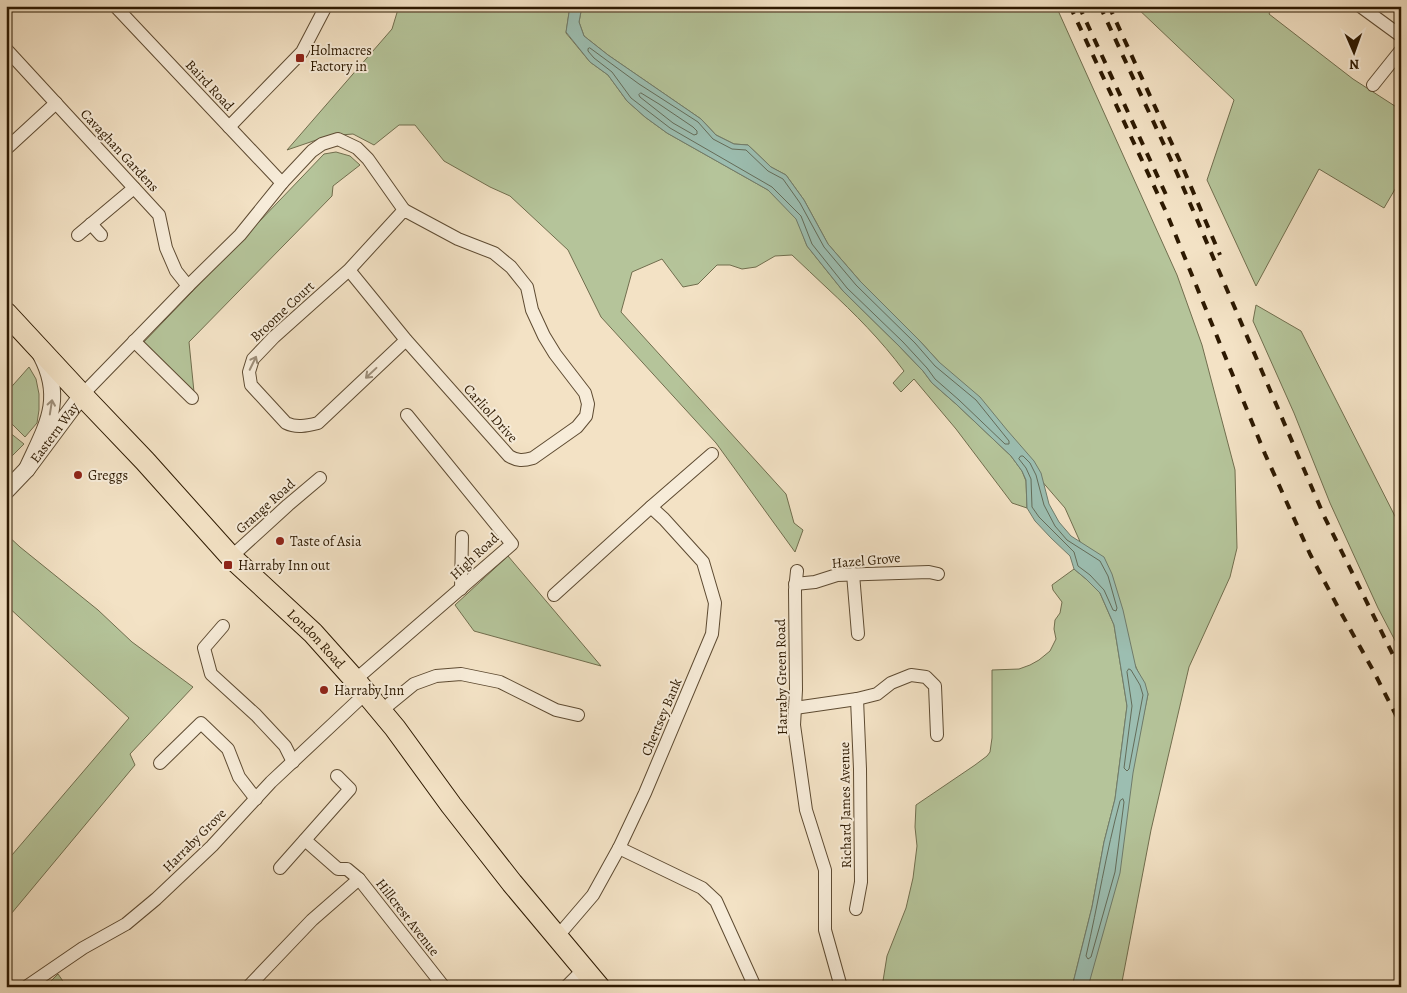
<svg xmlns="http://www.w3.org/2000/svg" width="1407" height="993" font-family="Alegreya,serif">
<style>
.green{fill:#b5c49a;stroke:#716e4e}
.water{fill:#9cbeb1;stroke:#707c6b}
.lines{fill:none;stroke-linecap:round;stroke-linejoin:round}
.shore{stroke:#646c59;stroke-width:1}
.minor-casing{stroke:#5e4b32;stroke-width:14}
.tertiary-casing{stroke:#5e4b32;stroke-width:18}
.primary-casing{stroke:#2d1901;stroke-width:23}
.minor{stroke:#f7ecd9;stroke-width:12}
.tertiary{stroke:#f7ecd9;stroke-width:16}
.primary{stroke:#f3e2c5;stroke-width:21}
.rail{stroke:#2d1901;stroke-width:4;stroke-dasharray:9 9;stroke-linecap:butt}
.oneway{stroke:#9c8d78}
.poi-dot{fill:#8f2418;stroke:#f7ecd9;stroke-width:2}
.labels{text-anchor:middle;stroke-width:4;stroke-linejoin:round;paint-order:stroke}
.poi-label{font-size:14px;fill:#2d1901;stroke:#f7ecd9;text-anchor:start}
.street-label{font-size:14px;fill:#2d1901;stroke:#f7ecd9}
</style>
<rect width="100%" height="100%" fill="#f3e2c5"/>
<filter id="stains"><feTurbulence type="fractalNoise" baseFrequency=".004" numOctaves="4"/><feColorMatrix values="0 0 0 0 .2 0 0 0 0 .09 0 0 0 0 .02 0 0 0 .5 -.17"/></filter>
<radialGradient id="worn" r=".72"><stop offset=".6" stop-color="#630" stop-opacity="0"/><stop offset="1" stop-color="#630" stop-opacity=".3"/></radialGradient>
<!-- green -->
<g class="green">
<path d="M399,6H570L566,33L590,62L608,75L627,101L645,117L667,133L768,190L797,219L807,246L843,291L899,346L923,371L932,383L956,404L1011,456L1022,471L1026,481L1027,508L1012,503L956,429L914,379L901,392L893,383L904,371C881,340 855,314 827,288C815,277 804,266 792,255L775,256L756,267L742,269L730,265H717L698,284L683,287L662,259L632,272L621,312L786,494L794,523L803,530L795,552L716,443L601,317L568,250L510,196L490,187L444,161L415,125H399L374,145L353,134L328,136L287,150L392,29Z"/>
<polygon points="582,6 1056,6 1177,275 1202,345 1235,470 1237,548 1230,577 1189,667 1151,830 1121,987 1086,987 1148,694 1065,508 939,362 919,340 860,281 828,244 804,200 786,175 771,167 748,145 734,144 716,135 701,119 608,55 584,36 579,22"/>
<polygon points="1135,6 1273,6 1269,14 1353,79 1401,110 1401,179 1384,208 1319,169 1256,286 1207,180 1234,100"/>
<polygon points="336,152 350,156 360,165 333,186 332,196 189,342 194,392 143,343 324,154"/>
<polygon points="1256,305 1301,331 1401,528 1401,652 1378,608 1330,503 1294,413 1253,321"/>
<polygon points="29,367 36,379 39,394 39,410 37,423 25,437 6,418 6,393"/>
<polygon points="9,432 24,444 6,462 6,434"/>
<polygon points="6,534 20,547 98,610 132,642 193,687 130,754 135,765 6,920 6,862 129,718 6,605"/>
<polygon points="508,556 601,666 474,631 455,605"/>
<polygon points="1074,569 1086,579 1100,593 1114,625 1127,706 1115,799 1104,842 1092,907 1072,987 882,987 887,956 906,908 913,878 917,846 915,827 916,805 975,765 987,756 990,752 992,738 992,670 1019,669 1030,665 1039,660 1050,651 1056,639 1054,629 1055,620 1060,613 1062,602 1053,590 1052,585"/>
<polygon points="58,974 67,987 45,987"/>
</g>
<!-- water -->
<polygon class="water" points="570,6 582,6 579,22 584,36 608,55 701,119 716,135 734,144 748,145 771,167 786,175 804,200 828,244 860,281 919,340 939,362 980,397 1007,430 1034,461 1041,473 1049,504 1059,522 1071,536 1104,557 1112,574 1123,610 1136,668 1145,683 1148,694 1133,773 1120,873 1088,987 1072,987 1092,907 1104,842 1115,799 1127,706 1114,625 1100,593 1086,579 1074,569 1070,556 1051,538 1035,521 1027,508 1026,480 1022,471 1011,456 956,404 932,383 923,371 899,346 843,291 807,246 796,219 768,190 667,133 645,117 627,101 608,75 590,62 566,32"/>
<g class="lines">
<!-- shore -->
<g class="shore">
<polygon points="590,48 639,84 698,122 713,139 732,149 746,150 768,171 783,179 800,203 824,247 856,285 915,343 935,366 976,400 1009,441 1009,444 1005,444 959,400 935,379 927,368 903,342 847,288 812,244 801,216 772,187 670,128 631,98 612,72 594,58 588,51 588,49"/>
<polygon points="641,93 659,104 693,127 697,131 697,134 694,135 673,123 640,97 639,95"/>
<polygon points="1021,456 1023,456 1030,463 1036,475 1044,505 1055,526 1067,540 1100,561 1108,576 1117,608 1116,611 1113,610 1104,590 1090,575 1078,566 1074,552 1039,517 1032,507 1031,479 1026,468 1019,459"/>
<polygon points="1129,669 1131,670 1140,685 1143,695 1129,769 1127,771 1124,768 1132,706 1127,672"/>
<path d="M1123,799L1124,802L1115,872L1091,957L1088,959L1086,956C1098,905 1106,852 1120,801Z"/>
</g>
<!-- minor casing -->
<g class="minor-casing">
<g id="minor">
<polyline points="115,6 282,183"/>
<polyline points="1360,6 1401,36"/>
<polyline points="6,49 159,215 166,248 176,271 188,286"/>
<polyline points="1373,85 1401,50"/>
<polyline points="229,127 302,52 326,6"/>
<polyline points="6,149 56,103"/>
<polyline points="91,224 101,235"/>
<polyline points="78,235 134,188"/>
<path d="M349,270L406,340L509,456C517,461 523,461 533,458L577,427L586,416L588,404L585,393L555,354L544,336L532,310L527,287L511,267L494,253L458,239L404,210L349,270L274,337L253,359L249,372L251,385L286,423C296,428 306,426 318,423L406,340"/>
<polyline points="134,341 192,398"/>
<polyline points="82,395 188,286 240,235 282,183 312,151 322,144 338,139 357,148 368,159 404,210"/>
<polyline points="231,557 288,505 320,478"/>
<polyline points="797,571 795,590 796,690 794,725 806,810 825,870 825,930 841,987"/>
<polyline points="853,574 858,634"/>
<polyline points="795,584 815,582 837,575 929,572 938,574"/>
<polyline points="461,589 462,537"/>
<polyline points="554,595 651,507 712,454"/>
<polyline points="223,626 204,648 211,674 256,715 285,746 293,762"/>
<polyline points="355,680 512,544 407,415"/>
<polyline points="795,708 857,699 877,694 891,683 911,675 926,677 935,686 937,735"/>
<polyline points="381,711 414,684 436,676 461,674 500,682 556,710 578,715"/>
<polyline points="160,763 201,723 228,749 239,777 256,799"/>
<polyline points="305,840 338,869 347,869 359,879 444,987"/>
<polyline points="619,848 702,888 716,901 755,987"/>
<polyline points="280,868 350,789 337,776"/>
<polyline points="856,909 861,882 860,769 857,699"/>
<polyline points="557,937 593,895 619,848 645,793 712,634 715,603 703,562 664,519 651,507"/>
<polyline points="26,987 83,948 126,924 156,899 212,846 271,782 366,693"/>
<polyline points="248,987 312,920 359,879"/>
<polyline points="566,987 584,969"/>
</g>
</g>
<!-- tertiary casing -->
<g class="tertiary-casing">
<g id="tertiary">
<path d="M27,469C46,427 65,400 41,355"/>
<path id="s1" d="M6,491L27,469L82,395"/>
</g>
</g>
<!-- primary casing -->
<g class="primary-casing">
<g id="primary">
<path id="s2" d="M6,313L82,395L145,461L231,557L313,633L355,680L395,728L451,805L512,883L599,987"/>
</g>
</g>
<!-- minor -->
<use href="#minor" class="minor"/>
<!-- tertiary -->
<use href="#tertiary" class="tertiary"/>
<!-- primary -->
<use href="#primary" class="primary"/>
<!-- rail -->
<g class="rail">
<polyline points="1070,6 1167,214 1265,454 1310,554 1340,611 1374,672 1401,725"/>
<polyline points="1079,6 1168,199"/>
<polyline points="1100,6 1177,173 1324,516 1401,671"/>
<polyline points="1109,6 1183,168 1220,255"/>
</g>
</g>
<!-- one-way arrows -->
<defs><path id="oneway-shaft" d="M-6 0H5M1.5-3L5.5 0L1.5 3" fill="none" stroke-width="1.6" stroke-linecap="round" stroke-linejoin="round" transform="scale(1.25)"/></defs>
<g class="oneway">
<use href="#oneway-shaft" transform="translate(253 363) rotate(-64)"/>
<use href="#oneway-shaft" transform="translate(371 373) rotate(137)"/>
<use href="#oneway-shaft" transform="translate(51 407) rotate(-81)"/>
</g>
<!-- markers -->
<g class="poi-dot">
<rect x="295" y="53" width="10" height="10" rx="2.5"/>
<circle cx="78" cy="475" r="5"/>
<circle cx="280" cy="541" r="5"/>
<rect x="223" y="560" width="10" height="10" rx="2.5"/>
<circle cx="324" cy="690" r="5"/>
</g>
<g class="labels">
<!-- poi labels -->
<g class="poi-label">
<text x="310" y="55">Holmacres<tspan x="310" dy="16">Factory in</tspan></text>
<text x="88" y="480">Greggs</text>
<text x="290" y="546">Taste of Asia</text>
<text x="238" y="570">Harraby Inn out</text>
<text x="334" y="695">Harraby Inn</text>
</g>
<!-- street labels -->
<g class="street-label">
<text transform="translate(210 85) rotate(47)" y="5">Baird Road</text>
<text transform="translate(120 150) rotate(47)" y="5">Cavaghan Gardens</text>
<text transform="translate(282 311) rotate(-43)" y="5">Broome Court</text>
<text transform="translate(491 413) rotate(48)" y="5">Carliol Drive</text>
<text dy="5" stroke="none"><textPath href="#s1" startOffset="76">Eastern Way</textPath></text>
<text transform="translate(265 506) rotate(-42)" y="5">Grange Road</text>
<text transform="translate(474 556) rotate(-43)" y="5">High Road</text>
<text transform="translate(866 560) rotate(-5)" y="5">Hazel Grove</text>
<text dy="5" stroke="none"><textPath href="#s2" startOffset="450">London Road</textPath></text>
<text transform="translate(781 677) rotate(-91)" y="5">Harraby Green Road</text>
<text transform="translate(661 717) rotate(-67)" y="5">Chertsey Bank</text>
<text transform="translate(845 805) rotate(-91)" y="5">Richard James Avenue</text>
<text transform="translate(194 840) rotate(-45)" y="5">Harraby Grove</text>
<text transform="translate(408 917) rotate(52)" y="5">Hillcrest Avenue</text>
</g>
</g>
<!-- margin -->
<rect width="1407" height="993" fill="none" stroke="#f3e2c5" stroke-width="25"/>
<rect x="8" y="8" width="1392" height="978" fill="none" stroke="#2d1901" stroke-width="2.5"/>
<rect x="12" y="12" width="1382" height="968" fill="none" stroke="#2d1901"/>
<!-- north arrow -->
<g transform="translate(1354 52) rotate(178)" stroke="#f7ecd9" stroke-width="4" paint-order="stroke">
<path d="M0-4L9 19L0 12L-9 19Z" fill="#2d1901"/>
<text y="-8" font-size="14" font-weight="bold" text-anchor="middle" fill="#2d1901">N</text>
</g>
<rect width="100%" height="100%" filter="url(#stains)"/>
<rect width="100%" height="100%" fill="url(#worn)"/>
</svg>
